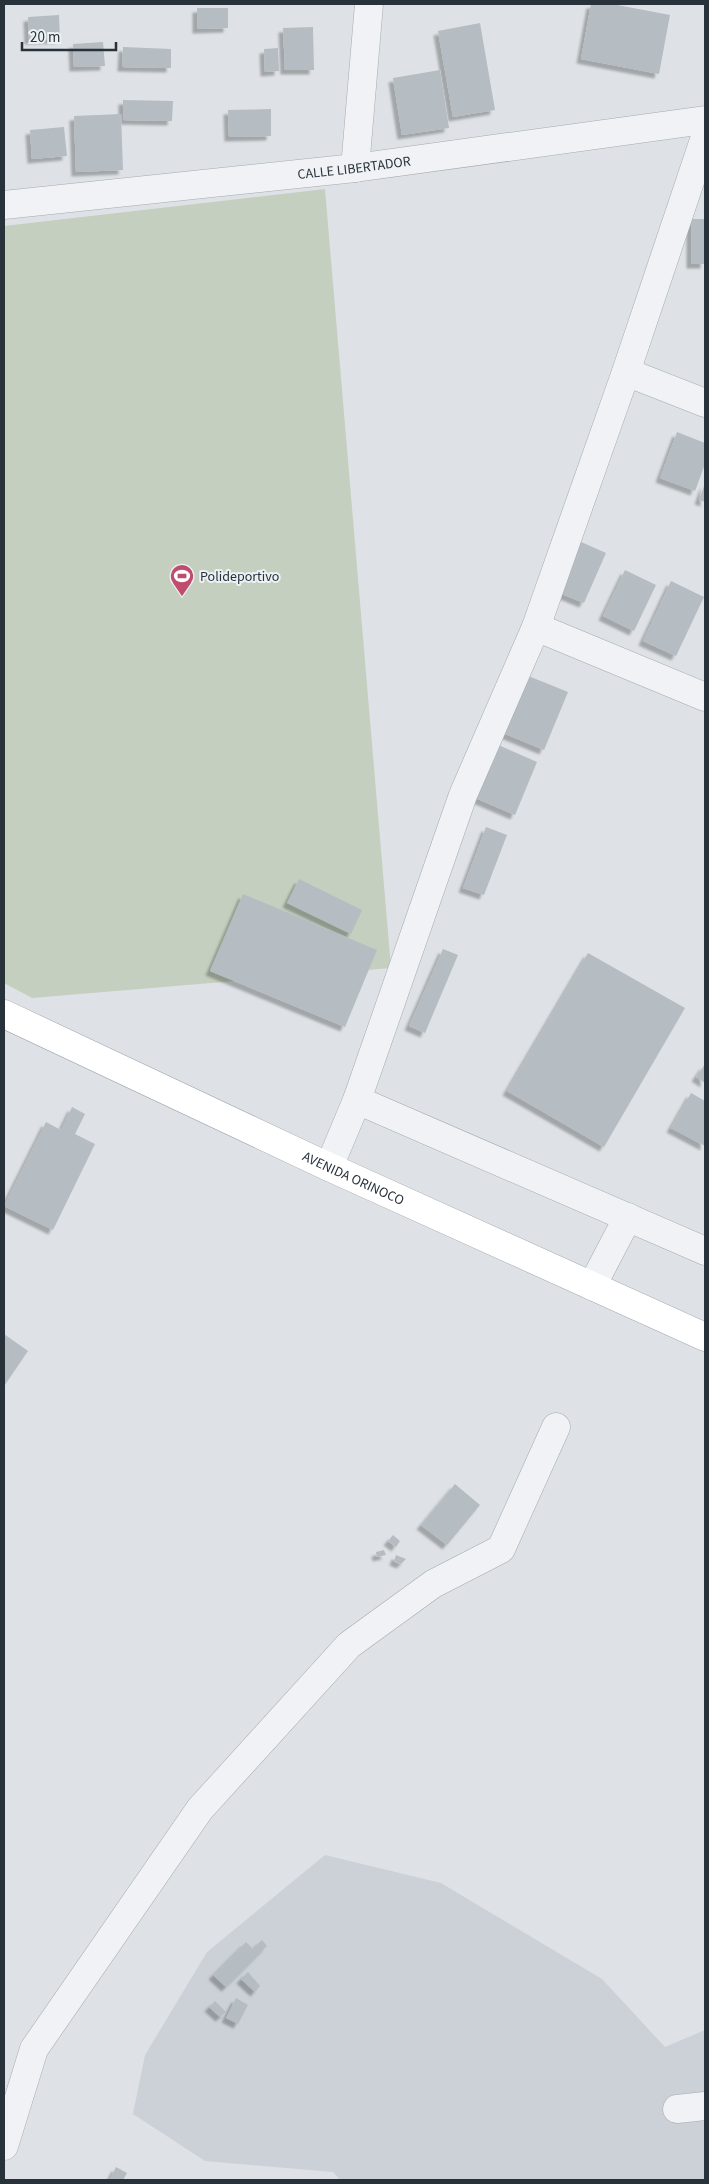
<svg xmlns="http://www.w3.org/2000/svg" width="709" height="2184" font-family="'Source Sans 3',sans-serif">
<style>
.built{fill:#ccd1d7}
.green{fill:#c5cfbf}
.building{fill:#b5bcc2;filter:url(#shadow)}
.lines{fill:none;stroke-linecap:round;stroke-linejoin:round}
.minor-casing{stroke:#a4aaaf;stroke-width:29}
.major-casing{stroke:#9ea8b0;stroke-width:29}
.minor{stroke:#f0f2f5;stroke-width:28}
.major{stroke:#fff;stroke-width:28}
.labels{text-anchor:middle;stroke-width:4;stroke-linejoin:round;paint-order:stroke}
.street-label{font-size:14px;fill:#28323b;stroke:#edf1f4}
.poi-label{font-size:14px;fill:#28323b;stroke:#edf1f4;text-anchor:start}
</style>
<defs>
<filter id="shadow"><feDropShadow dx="-4.5" dy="4.5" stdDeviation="1" flood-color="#0004"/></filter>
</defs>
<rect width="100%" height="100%" fill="#dee2e6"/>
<!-- built -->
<polygon class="built" points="325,1855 441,1883 602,1979 665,2047 705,2030 705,2180 340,2180 333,2172 205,2161 133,2114 145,2055 207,1952"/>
<!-- green -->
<polygon class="green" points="325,189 391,968 32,998 4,983 4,226"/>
<!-- building -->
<g class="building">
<polygon points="591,4 612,4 670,15 659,74 581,59"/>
<polygon points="197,8 228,8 228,28 197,29"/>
<polygon points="59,15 60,39 29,40 28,17"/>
<polygon points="480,23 495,110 453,117 438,31"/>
<polygon points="313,27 314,70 285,70 283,28"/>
<polygon points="103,42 105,66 74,67 73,44"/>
<polygon points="123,47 171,49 171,68 122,67"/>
<polygon points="278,48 279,71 265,72 264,49"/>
<polygon points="440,70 449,128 402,135 393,78"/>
<polygon points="123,100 173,101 172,121 123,120"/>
<polygon points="271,109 271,136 229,137 228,110"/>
<polygon points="121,114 123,170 76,172 74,116"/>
<polygon points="64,127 67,156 32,159 30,130"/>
<rect x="691" y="219" width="14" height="45"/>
<polygon points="677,432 705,443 705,464 695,491 660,478"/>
<polygon points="705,483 705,502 699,500"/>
<polygon points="579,541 606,553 584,603 557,592"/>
<polygon points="625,570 656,585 634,631 603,616"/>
<polygon points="671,581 704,597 676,656 643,641"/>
<polygon points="526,675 568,692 544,750 503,733"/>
<polygon points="496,744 537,762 515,815 473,797"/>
<polygon points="486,827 507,835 484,895 463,888"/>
<polygon points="299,879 362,910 351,934 287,903"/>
<polygon points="243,894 377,950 345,1027 210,971"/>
<polygon points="443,949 458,955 425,1033 409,1026"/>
<polygon points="588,953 685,1008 604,1147 507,1091"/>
<polygon points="705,1064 705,1083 696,1077"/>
<polygon points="691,1093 705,1101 705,1146 671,1128"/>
<polygon points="72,1107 85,1114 75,1134 95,1144 53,1230 4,1206 46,1122 61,1130"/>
<polygon points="4,1334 28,1351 4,1386"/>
<polygon points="455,1484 480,1505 447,1545 421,1525"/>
<polygon points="393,1535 400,1541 396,1547 388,1541"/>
<polygon points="384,1550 386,1555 377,1557 376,1552"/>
<polygon points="396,1555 406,1559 401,1564 394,1561"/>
<polygon points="262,1940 267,1946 226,1987 213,1975 246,1942 253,1949"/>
<polygon points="248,1972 260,1986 255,1992 241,1979"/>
<polygon points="236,1998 248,2005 238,2024 226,2018"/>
<polygon points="215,2001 226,2012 220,2017 209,2007"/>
<polygon points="116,2167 127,2173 123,2180 110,2179"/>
</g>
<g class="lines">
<!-- minor casing -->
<g class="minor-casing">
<g id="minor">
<polyline points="355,168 369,4"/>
<path id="s1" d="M4,205L355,168L705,120"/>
<polyline points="626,372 705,403"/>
<polyline points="536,627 705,697"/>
<polyline points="357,1100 705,1251"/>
<polyline points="329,1167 357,1100 463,795 536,627 626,372 705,137"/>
<polyline points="592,1286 628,1217"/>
<polyline points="677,2109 705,2106"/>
<polyline points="4,2146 34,2049 200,1809 349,1645 433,1584 501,1549 556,1427"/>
</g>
</g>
<!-- major casing -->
<g class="major-casing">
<g id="major">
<path id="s2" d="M4,1014L329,1167L705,1337"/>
</g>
</g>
<!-- minor -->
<use href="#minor" class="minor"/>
<!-- major -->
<use href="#major" class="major"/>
</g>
<!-- icons -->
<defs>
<g id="stadium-pin" transform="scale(1.25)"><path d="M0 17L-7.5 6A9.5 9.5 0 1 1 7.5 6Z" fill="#c04d6e" stroke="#edf1f4"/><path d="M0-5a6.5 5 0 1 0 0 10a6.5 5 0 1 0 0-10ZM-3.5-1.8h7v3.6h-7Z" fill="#fff"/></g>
</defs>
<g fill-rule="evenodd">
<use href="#stadium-pin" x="182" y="576"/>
</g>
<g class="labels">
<!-- street labels -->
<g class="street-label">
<text dy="5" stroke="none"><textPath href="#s1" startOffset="352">CALLE LIBERTADOR</textPath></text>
<text dy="5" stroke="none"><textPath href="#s2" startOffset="386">AVENIDA ORINOCO</textPath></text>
</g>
<!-- poi labels -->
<g class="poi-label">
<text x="200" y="581">Polideportivo</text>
</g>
</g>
<!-- border -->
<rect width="709" height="2184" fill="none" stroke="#28323b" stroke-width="10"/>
<!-- scale -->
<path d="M22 42v8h94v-8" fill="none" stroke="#28323b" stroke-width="2.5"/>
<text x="30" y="42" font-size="15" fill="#28323b" stroke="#edf1f4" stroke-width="4" paint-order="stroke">20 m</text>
</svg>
